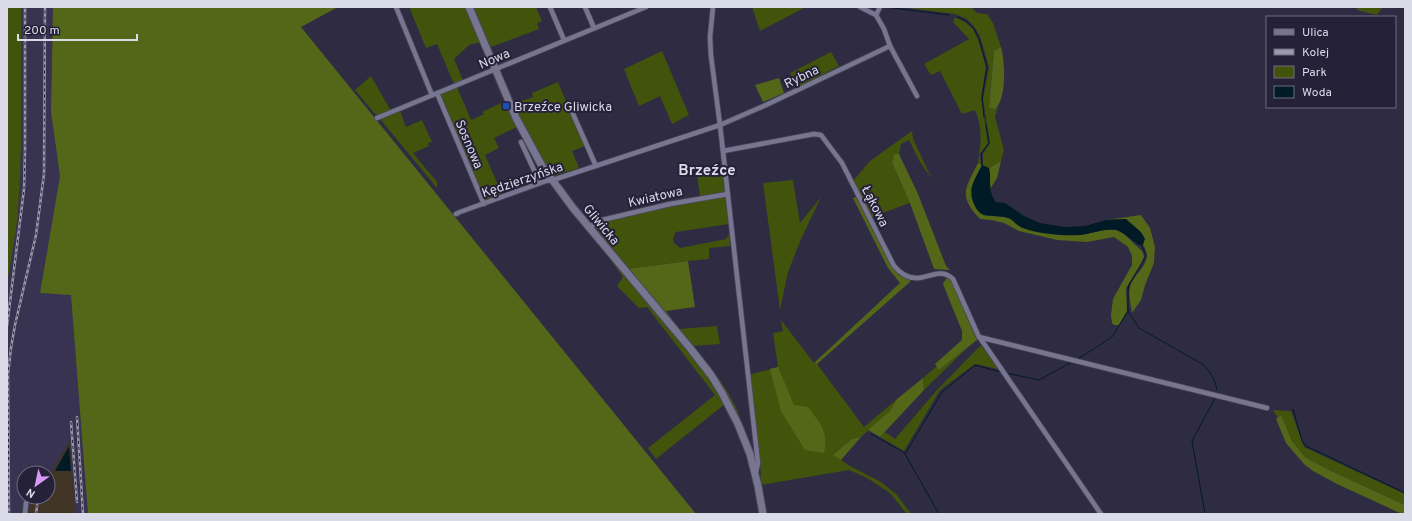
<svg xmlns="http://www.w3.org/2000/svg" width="1412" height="521" font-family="Overpass,sans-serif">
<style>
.built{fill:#383351;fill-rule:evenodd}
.industrial{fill:#403425}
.green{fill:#42530b}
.forest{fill:#546719}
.water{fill:#001b25}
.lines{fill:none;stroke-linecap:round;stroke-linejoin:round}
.stream{stroke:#001b25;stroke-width:1}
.minor-casing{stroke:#4a475b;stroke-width:6}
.secondary-casing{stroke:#4a475b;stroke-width:9}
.minor{stroke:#787591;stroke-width:4.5}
.secondary{stroke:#787591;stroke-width:7}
.rail-casing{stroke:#9a98ab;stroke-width:2.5}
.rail{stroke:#252138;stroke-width:1;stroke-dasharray:3;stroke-linecap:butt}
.transit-dot{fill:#1a4fb4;stroke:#252138;stroke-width:1.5}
.labels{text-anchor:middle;stroke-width:4;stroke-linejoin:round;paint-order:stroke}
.street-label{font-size:13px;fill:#dbdae9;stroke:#252138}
.poi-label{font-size:13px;fill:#dbdae9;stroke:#252138;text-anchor:start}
.quarter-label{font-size:15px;font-weight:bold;fill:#dbdae9;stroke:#252138}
</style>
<rect width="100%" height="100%" fill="#2e2b43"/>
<!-- built -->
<path class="built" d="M7,7H53L51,112L60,176L40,293L71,294L82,410L88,514H7ZM24,473H48V497H24Z"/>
<!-- industrial -->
<polygon class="industrial" points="70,441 75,514 28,514 29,508 36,497 48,497 48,477"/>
<!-- green -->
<g class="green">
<path d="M7,7H21C21,75 23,143 18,211C16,236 10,261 7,286Z"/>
<polygon points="409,7 466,7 481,42 469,45 454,59 463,80 454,84 437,44 426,48"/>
<polygon points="472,7 536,7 542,21 537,23 539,29 491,47"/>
<polygon points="752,7 806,7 760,31"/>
<polygon points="900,7 971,7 977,13 987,14 993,23 1001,47 994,51 989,108 995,109 998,106 995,117 1004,150 1001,161 989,168 983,166 983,154 990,143 983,99 989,67 980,36 974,26 967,19 955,14"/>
<polygon points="1357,7 1383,7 1377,15 1357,10"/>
<path d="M955,17L965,22L973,29L978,39L986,67L981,97L988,143L980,154L981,164L978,163C981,145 983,128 975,110L962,114L940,71L931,75L924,64L969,39L953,22Z"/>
<polygon points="662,51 689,115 672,124 660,96 639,106 624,69"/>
<polygon points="831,52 839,66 797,88 790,73"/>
<polygon points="371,76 391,111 380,115 375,114 355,90"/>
<path d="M558,82L585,146L572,151L579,168L554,176C536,155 524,129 513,104L533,97L532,93Z"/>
<polygon points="457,87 471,120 484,114 482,112 505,101 517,127 494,138 499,148 485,155 502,194 485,200 468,163 439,94"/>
<polygon points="400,111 406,127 422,120 432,142 428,143 429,146 413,153 437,182 437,188 380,119"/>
<polygon points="912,131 913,139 932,179 920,162 909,140 901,144 899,154 894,154 892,163 910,203 871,217 853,181 870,161"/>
<polygon points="723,173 726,192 700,196 697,175"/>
<polygon points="793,180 800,223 821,197 801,239 788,272 780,310 763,183"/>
<path d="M726,196L729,224L676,232L673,238L674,243L680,248L726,239L729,234L730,246L709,248V259L688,261L627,269L593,227C609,216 631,214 649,210C675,205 700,199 726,196Z"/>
<polygon points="596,240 621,268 713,382 725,404 656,459 648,448 715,395 647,307 639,308 617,286 623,277"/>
<polygon points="781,320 814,363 817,364 864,427 897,399 890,411 861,437 852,439 834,455 850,466 881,482 897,495 911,514 907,514 890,493 867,478 849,470 761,485 760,459 749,375 778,367 773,333 783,331"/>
<path d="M717,326L720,344L693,346C709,363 742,407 743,430L727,395L704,360L679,329Z"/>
<polygon points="981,345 998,369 975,364 940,390 904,451 880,437 885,432 895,439 937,390"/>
<polygon points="967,348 924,390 923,378 937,366 939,370"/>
<polygon points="1273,410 1291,411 1304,447 1405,494 1405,505 1329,470 1305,457 1292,441 1281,415 1278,418"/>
</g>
<!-- forest -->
<g class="forest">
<polygon points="53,7 338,7 301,27 696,514 88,514 71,295 40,293 60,176 51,112"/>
<path d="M1001,47C1005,62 1007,98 995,109L989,108L994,51Z"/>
<polygon points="779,78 784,93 763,102 755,85"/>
<polygon points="894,154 899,154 918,194 946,266 950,270 934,269 910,203 892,163"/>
<polygon points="1001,161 997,178 990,189 990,176 989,168"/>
<path d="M978,163L982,165L971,189L983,215L1010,218L1016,224L1023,228L1060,235H1080L1105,230H1117L1124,234L1142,251L1144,256L1142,262L1126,288L1127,311L1119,325H1114L1112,323L1111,315L1113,299L1132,265V256L1128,247L1114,237L1087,242L1057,240L1019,231L1004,223L991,220L980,219C958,196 965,189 978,163Z"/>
<polygon points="856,197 891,266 899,275 911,281 817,364 814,363 900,283 888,268 853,198"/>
<path d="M1141,215L1150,228L1155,247L1154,263L1145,285L1141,300L1132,313C1131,305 1128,295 1130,287C1135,271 1155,262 1143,245L1144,243L1126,219L1106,220Z"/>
<polygon points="688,261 695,307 666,311 679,329 627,269"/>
<polygon points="947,277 951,280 977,340 939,370 935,364 962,340 962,331 943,284"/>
<path d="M778,367L794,405L808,407C820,423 829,432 824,453L805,450L781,411L770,369Z"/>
<polygon points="923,378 924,390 880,437 868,430 890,411 897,399"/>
<polygon points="1281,415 1292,441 1305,457 1329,470 1405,505 1405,514 1402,514 1337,484 1313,471 1304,464 1286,443 1276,419"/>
<polygon points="861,437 841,460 833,455 852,439"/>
</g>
<!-- water -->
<g class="water">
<path d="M982,165L989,168C992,181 987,190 996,202L1005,203L1024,216L1040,223L1065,227L1085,226L1106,220L1126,219L1141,232L1145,239L1142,246C1132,243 1126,232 1116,230C1104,228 1092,234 1080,235C1065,236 1037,234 1023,228C1017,226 1014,220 1008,218C1001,215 992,217 984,215C979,213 976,209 974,204C967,189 975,179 982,165Z"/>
<polygon points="69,446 71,471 55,471"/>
</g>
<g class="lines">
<!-- stream -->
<g class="stream">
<polyline points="885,7 949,15"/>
<polyline points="957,17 966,21 974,29 979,39 987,67 982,98 984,117"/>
<polyline points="982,165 981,154 989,143 986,125"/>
<path d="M1142,246L1146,256L1129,285L1128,290V311L1139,328L1204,365C1211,373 1215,380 1217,390"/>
<polyline points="1078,359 1112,337 1128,311"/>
<polyline points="1006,373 1039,380 1072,362"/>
<polyline points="1293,409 1302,441 1306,446 1405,493"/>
<polyline points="871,434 905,453"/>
<polyline points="939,514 905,454 942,392 975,365 1001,372"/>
<polyline points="1205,514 1192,441 1215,398"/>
</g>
<!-- minor casing -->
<g class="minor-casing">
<g id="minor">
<polyline points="396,7 432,95"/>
<polyline points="550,7 564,40"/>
<polyline points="585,7 594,28"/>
<polyline points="713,7 710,37 711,56 720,125 758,463 756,472"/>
<polyline points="860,7 876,15"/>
<polyline points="876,15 880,7"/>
<polyline points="890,46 917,96"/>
<polyline points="437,93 484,204"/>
<polyline points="573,114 596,166"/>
<polyline points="377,118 646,7"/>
<polyline points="521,142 540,183"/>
<path d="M723,151L814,134L821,135L842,163L894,266C899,272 907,278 916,278C930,278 941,267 953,279L978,335L1101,514"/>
<polyline points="456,214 460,212 546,181 556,179 720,125 766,105 890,46 884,29 876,15"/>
<polyline points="589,227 602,220 670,204 728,194"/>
<polyline points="979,337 1267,408"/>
<polyline points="25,514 26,503"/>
</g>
</g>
<!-- secondary casing -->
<g class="secondary-casing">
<polyline id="secondary" points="469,7 516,118 542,166 573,208 690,348 711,375 722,393 738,424 750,454 758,486 763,514"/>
</g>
<!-- minor -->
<use href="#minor" class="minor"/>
<!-- secondary -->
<use href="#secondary" class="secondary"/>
<!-- rail casing -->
<g class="rail-casing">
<g id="rail">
<polyline points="7,326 24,189 25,151 25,7"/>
<polyline points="77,417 83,514"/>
<polyline points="71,422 77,502"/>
<polyline points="9,514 8,374 11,348 15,325 36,235 44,174 45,7"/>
<polyline points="36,514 38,499"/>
</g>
</g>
<!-- rail -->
<use href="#rail" class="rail"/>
</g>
<!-- markers -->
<rect class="transit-dot" x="502" y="102" width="8" height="8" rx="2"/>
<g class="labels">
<!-- street labels -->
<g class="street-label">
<text transform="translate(494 58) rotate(-23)" y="5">Nowa</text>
<text transform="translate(801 76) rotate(-26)" y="5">Rybna</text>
<text transform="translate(470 144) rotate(67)" y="5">Sosnowa</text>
<text transform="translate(522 179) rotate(-19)" y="5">Kędzierzyńska</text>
<text transform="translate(655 196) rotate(-13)" y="5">Kwiatowa</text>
<text transform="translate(876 206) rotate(63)" y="5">Łąkowa</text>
<text transform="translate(602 224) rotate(50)" y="5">Gliwicka</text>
</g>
<!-- poi labels -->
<g class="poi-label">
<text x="514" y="111">Brzeźce Gliwicka</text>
</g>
<!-- quarter labels -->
<g class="quarter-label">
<text x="707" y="175">Brzeźce</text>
</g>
</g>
<!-- border -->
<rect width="1412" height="521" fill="none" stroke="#dbdae9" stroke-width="16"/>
<!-- legend -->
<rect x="1266" y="16" width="130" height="92" fill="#252138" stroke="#6e6b7f"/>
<rect x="1274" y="29" width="20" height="6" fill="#787591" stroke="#6e6b7f"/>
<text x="1302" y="36" font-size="12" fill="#dbdae9">Ulica</text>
<rect x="1274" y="49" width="20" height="6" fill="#9a98ab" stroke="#6e6b7f"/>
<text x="1302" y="56" font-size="12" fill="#dbdae9">Kolej</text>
<rect x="1274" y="66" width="20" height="12" fill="#42530b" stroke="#6e6b7f"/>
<text x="1302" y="76" font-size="12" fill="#dbdae9">Park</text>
<rect x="1274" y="86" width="20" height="12" fill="#001b25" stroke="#6e6b7f"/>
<text x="1302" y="96" font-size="12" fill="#dbdae9">Woda</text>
<!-- north arrow -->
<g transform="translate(36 485) rotate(213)"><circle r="19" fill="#252138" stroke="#6e6b7f"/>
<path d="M0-3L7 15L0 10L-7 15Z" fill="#d99af7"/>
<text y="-6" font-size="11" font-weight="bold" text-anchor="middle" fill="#dbdae9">N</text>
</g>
<!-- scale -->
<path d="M18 34v6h119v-6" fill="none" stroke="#dbdae9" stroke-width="2"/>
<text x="24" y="34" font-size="12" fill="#dbdae9" stroke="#252138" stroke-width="3" paint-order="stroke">200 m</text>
</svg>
